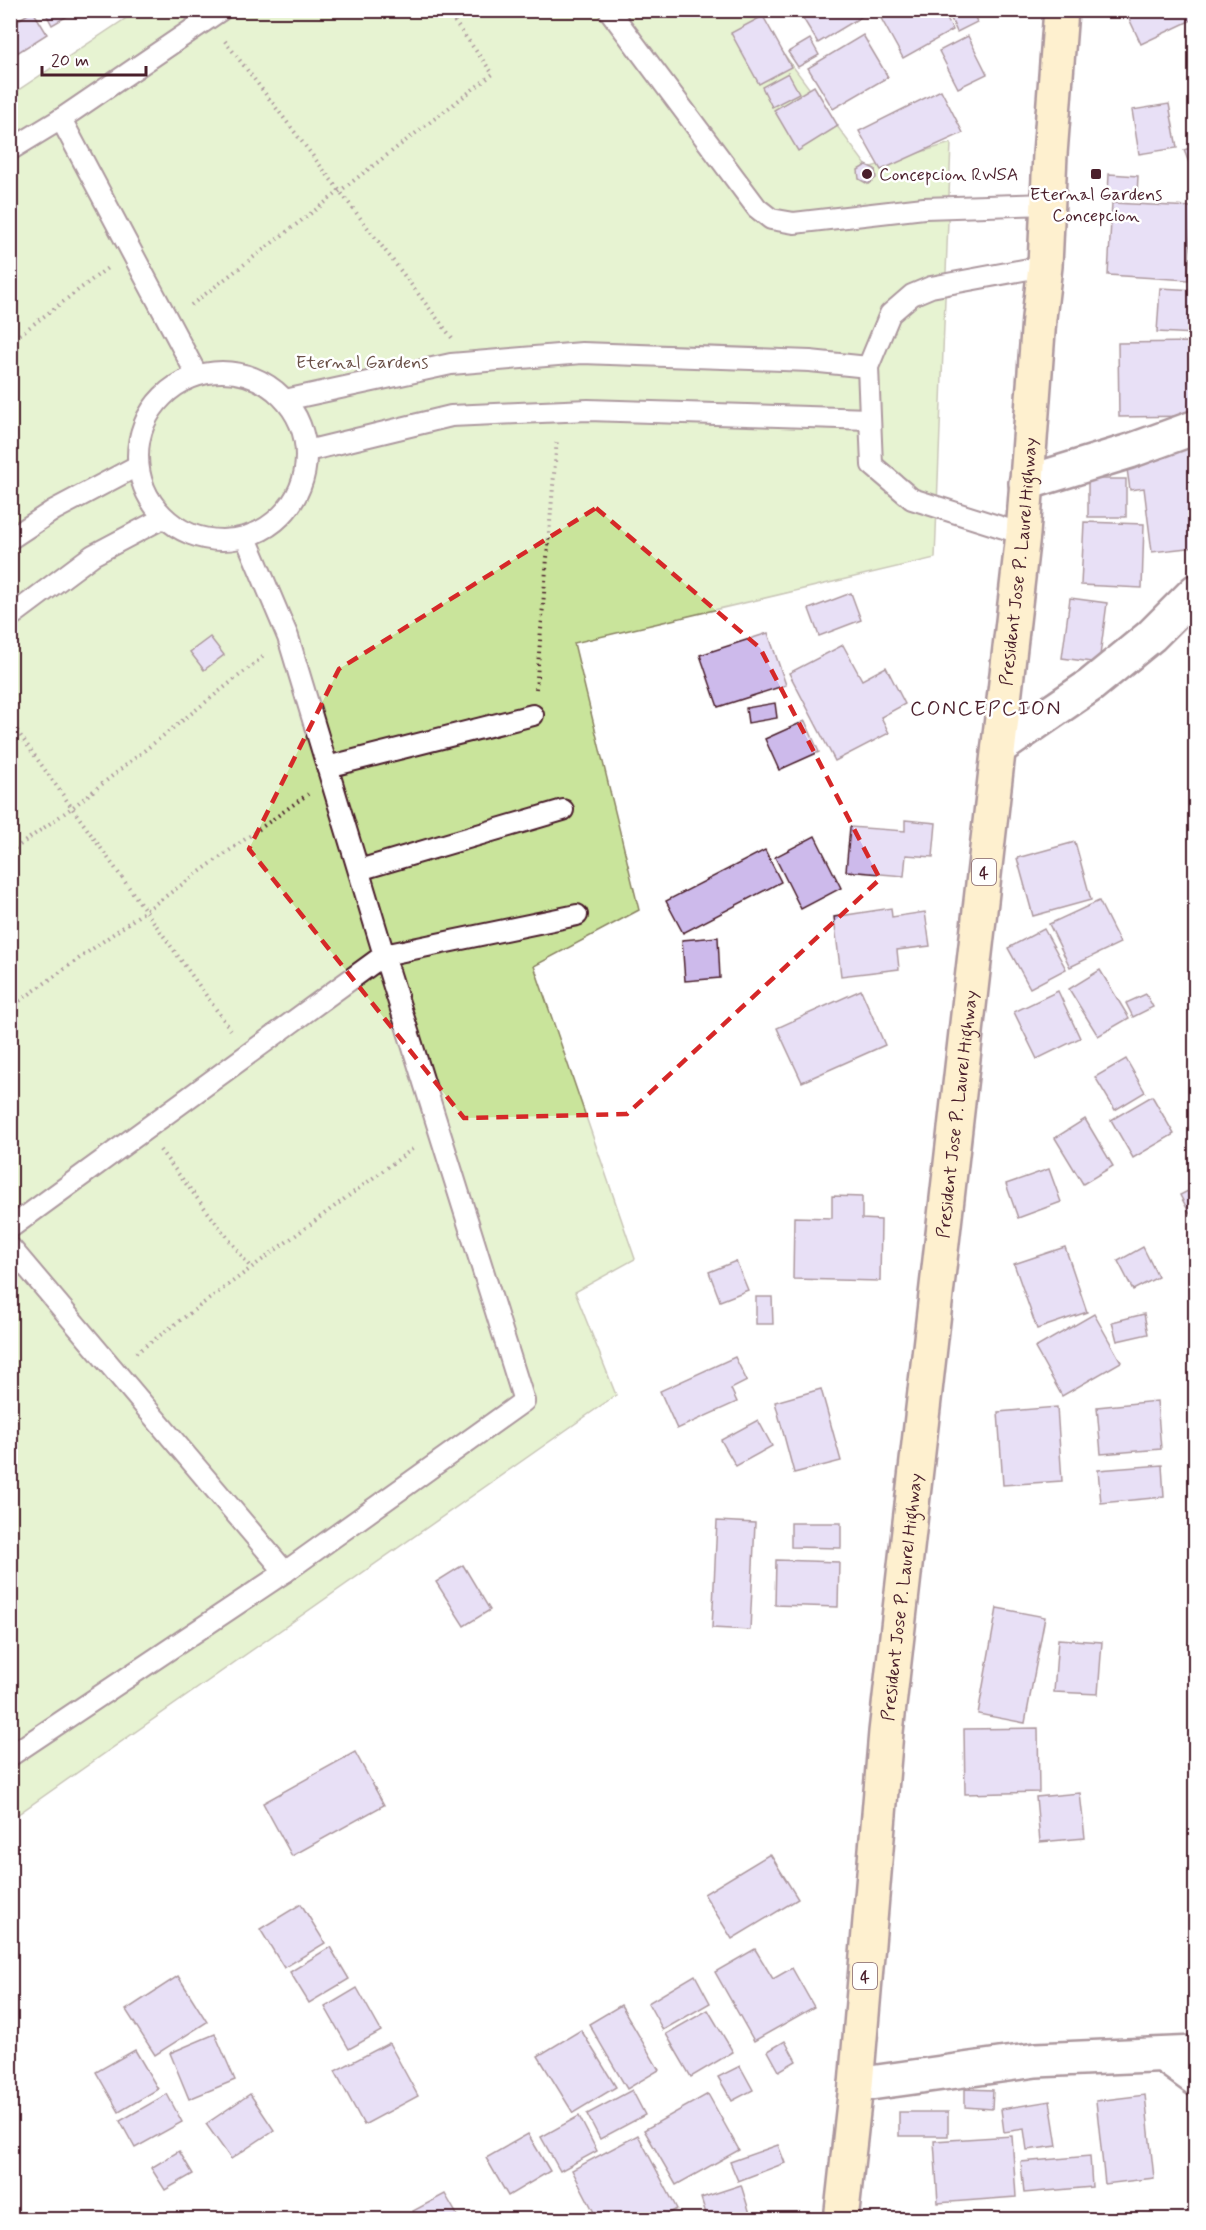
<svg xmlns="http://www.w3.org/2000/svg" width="1206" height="2230" font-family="Mynerve,sans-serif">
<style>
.green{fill:#c9e49b;stroke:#8a8263;stroke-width:1.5}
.building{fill:#cdbaeb;stroke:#4a1f2b;stroke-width:1.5}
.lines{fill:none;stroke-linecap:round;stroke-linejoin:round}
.lane-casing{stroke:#4a1f2b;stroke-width:24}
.street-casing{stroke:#4a1f2b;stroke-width:38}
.highway-casing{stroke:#4a1f2b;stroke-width:38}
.path{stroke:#4a1f2b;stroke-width:4;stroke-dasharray:1.5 4.5;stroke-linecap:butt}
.lane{stroke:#fff;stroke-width:20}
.street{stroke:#fff;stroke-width:33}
.highway{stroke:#fdde96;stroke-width:33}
.marked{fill:none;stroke:#d62828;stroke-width:4.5;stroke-dasharray:12 8;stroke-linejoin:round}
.poi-dot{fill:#4a1f2b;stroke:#fff;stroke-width:2}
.labels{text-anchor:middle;stroke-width:5;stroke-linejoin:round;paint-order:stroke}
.shield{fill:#fff;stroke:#80626b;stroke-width:1.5}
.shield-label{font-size:16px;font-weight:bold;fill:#4a1f2b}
.poi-label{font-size:18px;fill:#4a1f2b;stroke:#fff;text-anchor:start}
.park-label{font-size:18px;fill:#6a5047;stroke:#fff}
.street-label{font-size:18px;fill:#4a1f2b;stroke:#fff}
.quarter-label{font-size:21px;letter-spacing:1.5px;fill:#4a1f2b;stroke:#fff}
</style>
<rect width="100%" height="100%" fill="#fff"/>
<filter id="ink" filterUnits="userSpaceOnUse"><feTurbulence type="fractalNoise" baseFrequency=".0167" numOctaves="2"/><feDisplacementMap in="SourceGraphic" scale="12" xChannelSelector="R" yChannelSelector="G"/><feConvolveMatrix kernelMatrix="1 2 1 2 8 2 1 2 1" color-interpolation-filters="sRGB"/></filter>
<g filter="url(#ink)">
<!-- green -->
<polygon class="green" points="137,11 752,11 868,168 951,143 935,558 574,643 639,910 534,966 635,1259 575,1292 616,1395 11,1819 11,95"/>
<!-- building -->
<g class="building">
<polygon points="44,10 68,10 71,14 52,25"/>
<polygon points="798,10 864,10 866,14 818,43"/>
<polygon points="942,10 953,30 903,58 877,11"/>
<polygon points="957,10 972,10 977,22 957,32 949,14"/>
<polygon points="1125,10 1196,10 1196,18 1141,44"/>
<polygon points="33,11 47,34 17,53 10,43 10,25"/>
<polygon points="763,16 791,67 759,84 731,33"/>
<polygon points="863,35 888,77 833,109 808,68"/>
<polygon points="968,36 987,74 958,88 939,51"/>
<polygon points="810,39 819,55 798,67 788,52"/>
<polygon points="788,73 799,93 772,107 762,87"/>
<polygon points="814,86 838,126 798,151 774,110"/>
<polygon points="941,90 963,133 881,170 859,131"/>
<polygon points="1169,104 1177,148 1139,154 1132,110"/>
<polygon points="1196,146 1196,181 1184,150"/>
<polygon points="866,165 875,169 876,178 868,184 859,179 858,170"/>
<polygon points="1109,174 1138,176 1137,195 1108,194"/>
<polygon points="1112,203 1192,207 1188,280 1108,275"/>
<polygon points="1160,288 1196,290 1196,334 1157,332"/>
<polygon points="1194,342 1195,416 1119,417 1118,343"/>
<polygon points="1192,446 1196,475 1196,547 1152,552 1144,488 1130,490 1126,462"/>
<rect x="1088" y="479" width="38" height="38"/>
<polygon points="1084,522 1144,524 1142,588 1081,585"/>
<polygon points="851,593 861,620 819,636 809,609"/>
<polygon points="1070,598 1107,603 1099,663 1062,658"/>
<polygon points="768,633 786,685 718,707 700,655"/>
<polygon points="210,637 224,655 204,670 190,652"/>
<polygon points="843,645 862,680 886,667 905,704 881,717 889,733 835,761 789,673"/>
<polygon points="775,703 777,718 748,723 746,708"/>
<polygon points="805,721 819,752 779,770 765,739"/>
<polygon points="905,820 936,823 933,857 906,855 904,876 846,871 850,827 905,831"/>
<polygon points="815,836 841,888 801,909 775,857"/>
<polygon points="1075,842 1091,900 1033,916 1017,858"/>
<polygon points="765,850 781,882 683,933 666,901"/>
<polygon points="1099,901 1120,943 1070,967 1049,924"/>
<polygon points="891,908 892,917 925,912 930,946 897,950 899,969 841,976 834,917"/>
<polygon points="1044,929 1066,969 1030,988 1008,948"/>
<polygon points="718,937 720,978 685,981 682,940"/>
<polygon points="1100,970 1129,1018 1098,1036 1069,989"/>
<polygon points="861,990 885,1045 802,1082 777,1028"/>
<polygon points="1058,991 1080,1038 1037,1059 1014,1012"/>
<polygon points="1146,994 1153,1007 1133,1017 1126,1003"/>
<polygon points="1126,1059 1145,1092 1115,1110 1095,1077"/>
<polygon points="1152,1096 1174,1134 1133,1158 1111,1120"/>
<polygon points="1085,1119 1113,1166 1083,1184 1055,1138"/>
<polygon points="1049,1169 1061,1202 1018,1218 1006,1184"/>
<polygon points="1194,1188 1196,1191 1196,1211 1190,1214 1180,1195"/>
<polygon points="832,1196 862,1197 862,1219 881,1220 880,1281 793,1279 794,1217 832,1218"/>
<polygon points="1065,1247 1087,1312 1037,1329 1014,1264"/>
<polygon points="1143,1247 1158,1277 1133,1290 1118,1261"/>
<polygon points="736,1261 748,1290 720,1301 709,1272"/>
<polygon points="756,1297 772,1297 773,1324 756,1324"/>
<polygon points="1094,1314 1121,1362 1062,1396 1035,1348"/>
<polygon points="1144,1314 1148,1334 1117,1341 1112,1322"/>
<polygon points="735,1357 747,1381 731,1389 737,1402 677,1429 660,1391"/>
<polygon points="821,1389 841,1461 794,1473 775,1402"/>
<polygon points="1157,1401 1161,1449 1101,1454 1097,1407"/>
<polygon points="1057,1407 1062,1481 1003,1485 998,1412"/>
<polygon points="758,1420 772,1446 736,1466 721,1440"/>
<polygon points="1162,1465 1164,1497 1101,1503 1098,1470"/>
<polygon points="717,1521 755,1523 750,1630 712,1628"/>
<polygon points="791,1523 841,1523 841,1548 791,1547"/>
<polygon points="776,1560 839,1562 838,1607 775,1605"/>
<polygon points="463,1565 490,1610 464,1626 436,1582"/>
<polygon points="997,1608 1045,1617 1025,1723 978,1714"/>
<polygon points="1058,1639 1102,1642 1098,1694 1054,1692"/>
<polygon points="1038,1728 1039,1792 965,1794 964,1729"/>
<polygon points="355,1752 384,1805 292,1856 263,1803"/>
<polygon points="1080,1793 1085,1838 1040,1842 1036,1797"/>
<polygon points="770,1854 798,1899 732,1939 704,1894"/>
<polygon points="301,1904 325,1943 284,1968 260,1929"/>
<polygon points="330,1947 349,1979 309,2003 290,1972"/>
<polygon points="755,1949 773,1979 792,1968 814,2007 754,2041 715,1972"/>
<polygon points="695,1975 710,2003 663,2030 648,2003"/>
<polygon points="178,1976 207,2022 155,2055 126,2010"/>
<polygon points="357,1988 381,2031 349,2049 325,2007"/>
<polygon points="621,2005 659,2070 627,2089 589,2024"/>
<polygon points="708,2010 733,2052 691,2077 666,2034"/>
<polygon points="581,2030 616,2087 573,2113 538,2056"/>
<polygon points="215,2034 235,2080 189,2099 170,2053"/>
<polygon points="785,2041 796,2061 779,2071 768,2051"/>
<polygon points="389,2043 418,2096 364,2125 335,2071"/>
<polygon points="135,2050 158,2089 119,2112 96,2072"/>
<polygon points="740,2066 753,2090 732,2101 718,2077"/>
<polygon points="965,2089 993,2090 992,2109 965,2107"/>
<polygon points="632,2090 645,2115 600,2139 587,2114"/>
<polygon points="167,2094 182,2122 135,2148 120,2121"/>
<polygon points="250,2094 274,2130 231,2159 206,2124"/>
<polygon points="708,2094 739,2150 676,2185 644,2130"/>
<polygon points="1145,2095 1154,2178 1105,2184 1096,2101"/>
<polygon points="1050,2101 1057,2146 1027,2150 1024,2129 1004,2132 1001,2109"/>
<rect x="899" y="2112" width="49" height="24"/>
<polygon points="579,2116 597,2151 560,2171 541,2137"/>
<polygon points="528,2134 550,2171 508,2196 486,2158"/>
<polygon points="638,2135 677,2209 656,2220 598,2220 572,2170"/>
<polygon points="1012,2136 1016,2197 938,2203 934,2141"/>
<polygon points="778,2145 785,2163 738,2181 730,2162"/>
<polygon points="179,2151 193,2174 165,2190 151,2168"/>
<polygon points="1090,2156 1092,2187 1024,2193 1021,2162"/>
<polygon points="741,2185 752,2220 708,2220 701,2198"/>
<polygon points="445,2194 460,2220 418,2220 413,2211"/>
</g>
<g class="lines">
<!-- lane casing -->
<g class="lane-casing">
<g id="lane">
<polyline points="609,10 757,208 771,219 794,223 924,208 1049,204"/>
<polyline points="61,119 221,10"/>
<polyline points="10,150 61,119 197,375"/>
<circle cx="222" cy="456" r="84"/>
<polyline points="285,400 451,364 582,353 810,361 868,367"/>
<polyline points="307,451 451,416 588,410 869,419"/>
<polyline points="1023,534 912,499 872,465 868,367 890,314 912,295 931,287 1045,266"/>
<polyline points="10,539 54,510 137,466"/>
<polyline points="10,617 93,555 163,518"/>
<polyline points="327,767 533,715"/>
<polyline points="359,870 563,810"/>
<polyline points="10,1228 384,955 288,637 246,538"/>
<polyline points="10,1247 285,1572"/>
<polyline points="10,1756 285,1572 524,1401 384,955 577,915"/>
</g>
</g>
<!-- street casing -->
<g class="street-casing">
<g id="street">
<polyline points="1026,483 1130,451 1196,427"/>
<polyline points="999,748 1091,685 1151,636 1196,591"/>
<polyline points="1163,2055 1196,2079"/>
<polyline points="856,2085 1036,2060 1196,2053"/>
</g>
</g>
<!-- highway casing -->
<g class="highway-casing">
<g id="highway">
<path id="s1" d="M841,2220L856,2085L886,1732L1023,534L1039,318L1045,266L1050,154L1061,10"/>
</g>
</g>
<!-- path -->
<g class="path">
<polyline points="225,41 452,338"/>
<polyline points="191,305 493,74 446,10"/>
<polyline points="10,342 110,266"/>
<polyline points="536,689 557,439"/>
<polyline points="10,721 233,1033"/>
<polyline points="10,852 73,807 264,656"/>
<polyline points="10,1008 308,794"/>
<polyline points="160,1150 251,1268"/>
<polyline points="136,1353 415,1147"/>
</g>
<!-- lane -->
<use href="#lane" class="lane"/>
<!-- street -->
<use href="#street" class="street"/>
<!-- highway -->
<use href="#highway" class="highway"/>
</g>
</g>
<!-- marked area -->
<path d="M0 0H1206V2230H0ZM596,508L760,648L880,879L627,1114L464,1118L249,849L339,669Z" fill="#fff" fill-opacity=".55" fill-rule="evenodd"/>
<path class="marked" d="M596,508L760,648L880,879L627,1114L464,1118L249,849L339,669Z"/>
<!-- markers -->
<g class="poi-dot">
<circle cx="867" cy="174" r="6"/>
<rect x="1090" y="168" width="12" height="12" rx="3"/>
</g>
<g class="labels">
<!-- shield labels -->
<g class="shield">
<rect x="972" y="859" width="24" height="26" rx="4.5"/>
<rect x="853" y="1963" width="24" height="26" rx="4.5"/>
</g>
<g class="shield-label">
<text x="984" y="878">4</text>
<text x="865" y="1982">4</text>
</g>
<!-- poi labels -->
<g class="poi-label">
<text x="879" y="180">Concepcion RWSA</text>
<text x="1096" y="200" text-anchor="middle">Eternal Gardens<tspan x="1096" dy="21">Concepcion</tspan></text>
</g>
<!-- park labels -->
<g class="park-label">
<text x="362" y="368">Eternal Gardens</text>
</g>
<!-- street labels -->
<g class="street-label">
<text dy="6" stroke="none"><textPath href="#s1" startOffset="1668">President Jose P. Laurel Highway</textPath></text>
<text dy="6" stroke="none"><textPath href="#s1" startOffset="1112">President Jose P. Laurel Highway</textPath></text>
<text dy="6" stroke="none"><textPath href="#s1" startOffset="626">President Jose P. Laurel Highway</textPath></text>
</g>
<!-- quarter labels -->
<g class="quarter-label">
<text x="986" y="715">CONCEPCION</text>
</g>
</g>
<!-- margin -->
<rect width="1206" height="2230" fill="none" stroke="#fff" stroke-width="36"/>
<rect x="18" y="18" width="1170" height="2194" fill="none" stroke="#4a1f2b" stroke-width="2" filter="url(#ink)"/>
<!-- scale -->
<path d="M42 66v9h104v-9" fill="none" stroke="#4a1f2b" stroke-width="3"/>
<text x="51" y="66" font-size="18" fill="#4a1f2b" stroke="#ffffff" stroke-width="4.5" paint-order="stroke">20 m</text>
</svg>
